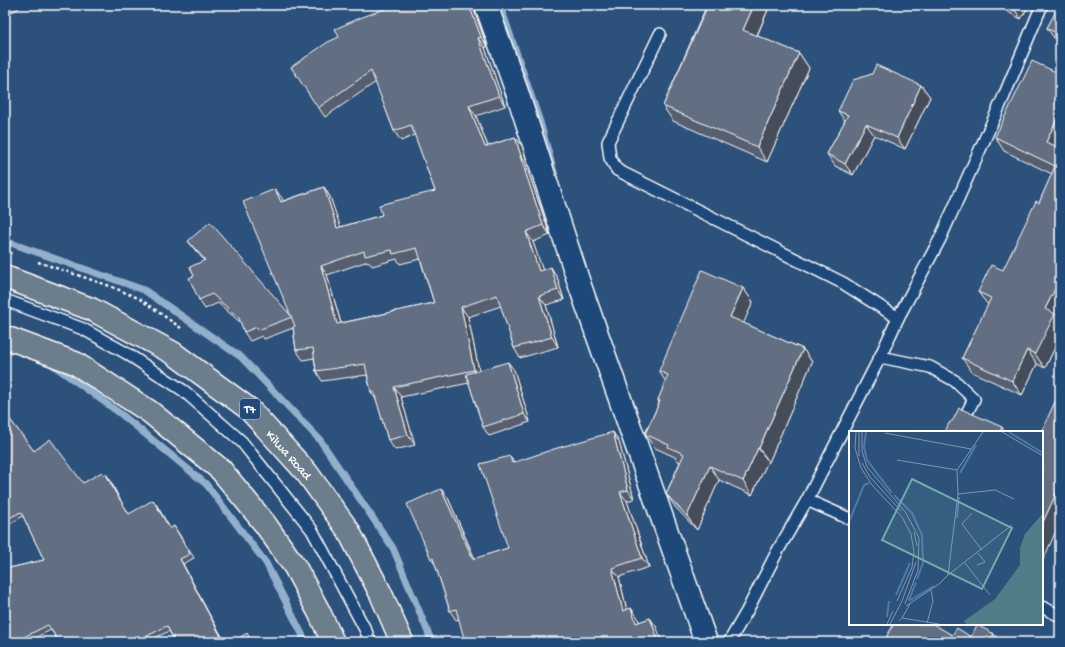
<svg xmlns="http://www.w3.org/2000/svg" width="1065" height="647" font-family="'Gochi Hand',sans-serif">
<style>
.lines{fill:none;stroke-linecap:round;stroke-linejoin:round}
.stream{stroke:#92b0cb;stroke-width:7}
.service-casing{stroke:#fff;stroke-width:14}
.tertiary-casing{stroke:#fff;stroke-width:25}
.trunk-casing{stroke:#fff;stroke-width:25}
.path{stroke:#fff;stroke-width:2.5;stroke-dasharray:3 3;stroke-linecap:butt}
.service{stroke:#1f4a7a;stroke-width:11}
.tertiary{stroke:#1f4a7a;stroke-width:22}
.trunk{stroke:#6c7d8c;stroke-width:22}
.wall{fill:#545f6f;stroke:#fff;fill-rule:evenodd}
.shaded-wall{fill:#454d5a;stroke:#fff}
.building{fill:#626e81;stroke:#fff;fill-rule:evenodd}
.labels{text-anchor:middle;stroke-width:3;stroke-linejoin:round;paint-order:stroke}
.shield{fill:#1f4a7a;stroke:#bcc9d7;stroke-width:1}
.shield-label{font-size:12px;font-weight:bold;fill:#fff}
.street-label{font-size:13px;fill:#fff;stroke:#1f4a7a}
.inset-river{fill:none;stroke:#4a7ca8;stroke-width:2}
.inset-road{fill:none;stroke:#8097b0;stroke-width:1}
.view{fill:#6fada8;fill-opacity:0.15;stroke:#6fada8;stroke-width:2}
.inset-edge{fill:none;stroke:#fff;stroke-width:2}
</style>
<rect width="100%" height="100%" fill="#2c517b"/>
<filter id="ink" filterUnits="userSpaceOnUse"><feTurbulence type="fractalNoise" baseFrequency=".025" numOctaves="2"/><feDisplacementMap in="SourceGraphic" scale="8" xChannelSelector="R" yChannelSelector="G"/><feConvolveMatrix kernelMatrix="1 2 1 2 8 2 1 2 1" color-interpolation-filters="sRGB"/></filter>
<g filter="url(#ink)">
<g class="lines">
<!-- stream -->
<g class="stream">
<polyline points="500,5 540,122 555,176"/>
<polyline points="5,241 144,290 241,357 320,440 393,548 432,642"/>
<polyline points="50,363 121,414 206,484 266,563 306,642"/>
</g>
<!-- service casing -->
<g class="service-casing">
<g id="service">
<polyline points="660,34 608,142 610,158 617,170 843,283 898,318"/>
<polyline points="5,300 83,329 126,353 184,391 242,442 312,530 366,631 370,642"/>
<polyline points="880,357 930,367 955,381 974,399 957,432"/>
<polyline points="807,500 850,519"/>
<polyline points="1042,607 1060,616"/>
<polyline points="729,642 747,611 777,552 807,500 880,357 898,318 940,239 1004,96 1042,5"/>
</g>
</g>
<!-- tertiary casing -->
<g class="tertiary-casing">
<polyline id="tertiary" points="486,5 517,92 580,286 706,642"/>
</g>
<!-- trunk casing -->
<g class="trunk-casing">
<g id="trunk">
<path id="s1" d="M5,277L91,309L173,353L249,409L307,473L348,530L381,594L402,642"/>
<polyline points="5,337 75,363 150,412 221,470 265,524 295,567 319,612 333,642"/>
</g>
</g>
<!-- path -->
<g class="path">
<polyline points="5,250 12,253"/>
<polyline points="38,262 110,286 140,299 181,328"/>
</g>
<!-- service -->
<use href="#service" class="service"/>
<!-- tertiary -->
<use href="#tertiary" class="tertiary"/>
<!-- trunk -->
<use href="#trunk" class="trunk"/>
</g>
<!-- wall -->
<g class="wall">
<polygon points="5,5 18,5 19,8 5,16"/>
<path d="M472,5L487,47L485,48L505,106L476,116L488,146L515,137L522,146L528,165L526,166L550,235L533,242L542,270L557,277L564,300L546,305L558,347L520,358L514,348L501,306L468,317L479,370H514L530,422L489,436L483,427L469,383L401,397L415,445L395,450L388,440L377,401L371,392L367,375L322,381L316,371L314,358L303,360L296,350L293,328L264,339L262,336L250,341L244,332L241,323L218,303L205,309L199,300L194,276L204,260L195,250L188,241L292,317L275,189L283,201L324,187L330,197L340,227L382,215L435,191L415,135L401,141L394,131L376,82L325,117L291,67L431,8ZM397,259L400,264L420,259L434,303L341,323L327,275L368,261L372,266Z"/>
<polygon points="701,5 770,5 757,36 799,53 809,68 767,162 673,121 663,106 706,7"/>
<polygon points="995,5 1029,5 1021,19"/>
<polygon points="1060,5 1060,41 1054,38 1047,28"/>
<polygon points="1060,74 1060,147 1059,148 1060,148 1060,313 1058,318 1060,321 1060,337 1045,368 1037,364 1022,395 972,372 962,358 988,305 978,292 1003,270 1039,203 1052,174 1004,151 995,137"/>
<polygon points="921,85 930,97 905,149 874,135 853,175 835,166 827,154 845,121 838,111"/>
<polygon points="743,288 753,302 743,323 803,349 812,362 769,462 768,461 752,495 719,480 697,530 676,508 666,494 680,462 678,461 675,457 655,448 645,434 659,403 658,400 666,382 659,371"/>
<polygon points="5,413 34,451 83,483 104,475 109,478 118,496 129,514 156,504 170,529 174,526 194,558 183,564 209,614 225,642 175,642 169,631 147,642 59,642 51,630 26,642 11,642 7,635 5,636 5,569 44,560 23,516 5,527"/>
<polygon points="619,442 634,499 627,501 649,567 619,577 627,610 631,608 638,618 639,622 650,618 657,628 459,619 456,620 450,611 435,564 431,559 441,489 448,498 475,559 508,548 514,462"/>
</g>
<!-- shaded-wall -->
<g class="shaded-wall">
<polygon points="427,5 430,5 435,18 428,9"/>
<polygon points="469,5 472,5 487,47 481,37"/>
<polygon points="754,5 770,5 753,44 743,30"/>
<polygon points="1018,5 1029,5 1021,19 1015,10"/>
<polygon points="478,38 485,48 505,106 499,96"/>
<polygon points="799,53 809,68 767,162 757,147"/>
<polygon points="921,85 930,97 905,149 897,138"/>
<polygon points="469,106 476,116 492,157 485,147"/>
<polygon points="1060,113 1060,147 1056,156 1046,142"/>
<polygon points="866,124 874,135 853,175 845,164"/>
<polygon points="515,137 522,146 528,165 521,156"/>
<polygon points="520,156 526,166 550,235 543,225"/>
<polygon points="324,187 330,197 344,237 337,228"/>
<polygon points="275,189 282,198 288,211 281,202"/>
<polygon points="526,232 533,242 546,280 539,271"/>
<polygon points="321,266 327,275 344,334 337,324"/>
<polygon points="551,267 557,277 564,300 558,290"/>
<polygon points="1060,279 1060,313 1058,318 1060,321 1060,337 1045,368 1035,354 1045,309"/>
<polygon points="743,288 753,302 740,331 730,317"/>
<polygon points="539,296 546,305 558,347 552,337"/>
<polygon points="461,307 468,317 481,380 474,370"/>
<polygon points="803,349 812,362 769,462 759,448"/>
<polygon points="1027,350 1037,364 1022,395 1012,381"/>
<polygon points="508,362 514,370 530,422 524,414"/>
<polygon points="394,387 401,397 415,445 408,435"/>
<polygon points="1002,427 1005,432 1000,432"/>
<polygon points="613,432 619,442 634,499 628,490"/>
<polygon points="758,448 768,461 752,495 743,481"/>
<polygon points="510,456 516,465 512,463"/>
<polygon points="710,466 719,480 697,530 687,516"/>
<polygon points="106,474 109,478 118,496 115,492"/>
<polygon points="1060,485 1060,522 1044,558 1042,556 1042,524"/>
<polygon points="441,489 448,498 479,569 473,559"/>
<polygon points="620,492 627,501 649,567 642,558"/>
<polygon points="153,500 156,504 173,533 170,529"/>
<polygon points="180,559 183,564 209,614 225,642 206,609"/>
<polygon points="612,568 619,577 629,620 623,611"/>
<polygon points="631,608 638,618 642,633 636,623"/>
<polygon points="650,618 657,628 662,642 659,642"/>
<polygon points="994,634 1000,642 990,642"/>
</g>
<!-- building -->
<g class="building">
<path d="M395,5H427L428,9L439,5H469L481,37L478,38L499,96L469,106L485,147L515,137L521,156H520L543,225L526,232L539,271L551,267L558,290L539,296L552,337L514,348L497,295L461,307L474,370L394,387L408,435L388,440L374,392H371L365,364L316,371L313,348L296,350L293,327L295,326L243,202L275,189L281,202L324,187L337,228L382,215L379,205L435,191L411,125L394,131L371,71L318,108L291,67L328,42L339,37L335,29L360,18ZM417,248L434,303L337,324L321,266L364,251L365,256L392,250L393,254Z"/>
<polygon points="708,5 754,5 743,30 799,53 757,147 663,106"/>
<polygon points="1005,5 1018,5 1015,10"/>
<polygon points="1059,5 1060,5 1060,35 1047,28"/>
<polygon points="1032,61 1060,74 1060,113 1046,142 1060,148 1060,279 1045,309 1055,314 1035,354 1027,350 1012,381 962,358 991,298 978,292 991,265 1003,270 1036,201 1039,203 1055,166 995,137"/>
<polygon points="876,65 921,85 897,138 866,124 845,164 827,154 848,115 838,111 853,80 872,74"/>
<polygon points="210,222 292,317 258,330 257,327 244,332 239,318 212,294 199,300 189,278 194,276 190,267 205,260 188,241"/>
<polygon points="702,270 743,288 730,317 803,349 759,448 758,448 743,481 710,466 687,516 666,494 684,454 668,447 669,445 645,434 660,401 658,400 668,375 659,371"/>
<polygon points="508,362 524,414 483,427 466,374"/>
<polygon points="1060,391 1060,485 1042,524 1042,432 1041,432"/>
<polygon points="959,408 1002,427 1000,432 945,432 949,423 953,420"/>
<polygon points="5,413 34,451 50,439 83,483 102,472 104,475 106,474 115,492 129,514 153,500 170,529 174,526 190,554 180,559 206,609 224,642 175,642 167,626 135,642 59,642 48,625 14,642 11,642 5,630 5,569 44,560 21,512 5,520"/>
<polygon points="613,432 628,490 620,492 642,558 612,568 623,611 631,608 636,623 650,618 659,642 465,642 456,609 450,611 433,558 431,559 407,504 441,489 473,559 508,548 480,464 510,456 512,463 554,449"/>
<polygon points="894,624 933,624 952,635 957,628 971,637 977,625 994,634 990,642 883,642"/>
<polygon points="247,633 252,642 233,642"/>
</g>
</g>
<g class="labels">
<!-- shield labels -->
<rect class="shield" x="240" y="399" width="20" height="20" rx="3"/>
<g class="shield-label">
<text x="250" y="413">T7</text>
</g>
<!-- street labels -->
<g class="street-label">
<text dy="5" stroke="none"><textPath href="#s1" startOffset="340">Kilwa Road</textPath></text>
</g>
</g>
<!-- overview -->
<g transform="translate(849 431)">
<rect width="194" height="194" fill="#2c517b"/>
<path d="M194,82V193H117L115,190L146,168L171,134V117L176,103Z" fill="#4f7e88"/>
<path class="inset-river" d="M17,1L15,16L18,29L43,62M160,1L194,22M111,42L127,14M45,64L63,82L73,104L74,132L68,148M108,87L110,66M0,91L15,54L20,52M47,164L61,132M60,169L67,151M60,170L85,155M38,186L40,170"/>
<path class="inset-road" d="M7,1L6,17L12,37L23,54L53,86L62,103L65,121L63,136L48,170M10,1V25M13,1V20L18,36L57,82L70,107L69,139L56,173M153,1L194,25M36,2L122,18M48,29L108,39M13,32L21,46L52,80M109,63L146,59L165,68M123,82L113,93L133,119M65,101L68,115M116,132L141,164M128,134L136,131L129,122M99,144L163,94M57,175L90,153L99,144L109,63L108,39L134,1M53,187L61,173M50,190L53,187L90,193M78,192L84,170L82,159M38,193L44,180M41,193L53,170L67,131"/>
<path class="view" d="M63,48L163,97L133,158L33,109Z"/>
<rect width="194" height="194" class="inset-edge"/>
</g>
<!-- margin -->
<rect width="1065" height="647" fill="none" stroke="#1f4a7a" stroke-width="20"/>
<rect x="10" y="10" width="1045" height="627" fill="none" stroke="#fff" stroke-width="1.5" filter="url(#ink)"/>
</svg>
